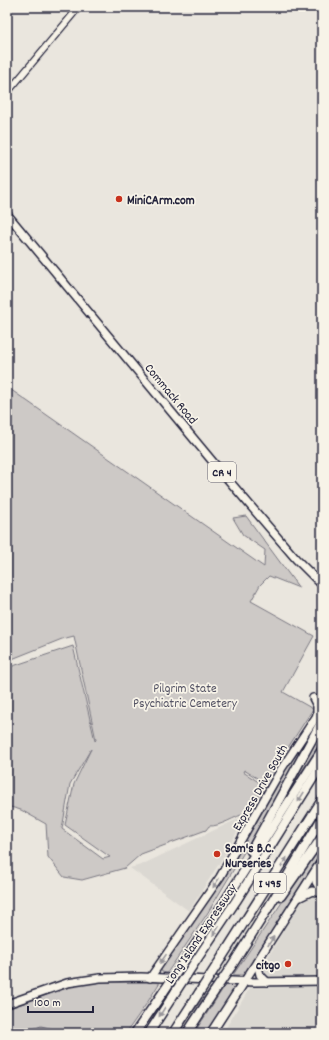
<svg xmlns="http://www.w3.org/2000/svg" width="329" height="1040" font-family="Dekko,sans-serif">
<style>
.built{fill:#dbd8d2}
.green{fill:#cdc9c6;stroke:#787680;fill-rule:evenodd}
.water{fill:#a6a3a6;stroke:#716f7b}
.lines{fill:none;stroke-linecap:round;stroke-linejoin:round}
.minor-casing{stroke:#22223b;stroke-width:8}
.major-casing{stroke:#22223b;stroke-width:10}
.highway-casing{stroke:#22223b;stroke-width:11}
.minor{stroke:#f7f3e8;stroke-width:5.5}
.major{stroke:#f7f3e8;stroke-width:7}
.highway{stroke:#f7f3e8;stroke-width:8}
.highway-bridge-casing{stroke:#22223b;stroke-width:11;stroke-linecap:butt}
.highway-bridge{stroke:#f7f3e8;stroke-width:8}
.oneway{fill:#97959a}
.poi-dot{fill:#c8321e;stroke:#f7f3e8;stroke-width:1.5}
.labels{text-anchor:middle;stroke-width:3.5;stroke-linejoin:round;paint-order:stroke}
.shield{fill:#f7f3e8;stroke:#62616f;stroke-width:1}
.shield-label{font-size:12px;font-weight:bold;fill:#22223b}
.poi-label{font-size:13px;font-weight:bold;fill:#22223b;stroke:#f7f3e8;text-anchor:start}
.street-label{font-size:13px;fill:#22223b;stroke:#f7f3e8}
.park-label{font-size:13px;fill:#555465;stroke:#f7f3e8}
</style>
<rect width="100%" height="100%" fill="#eae6de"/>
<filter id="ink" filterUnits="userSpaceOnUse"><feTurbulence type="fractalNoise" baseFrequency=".025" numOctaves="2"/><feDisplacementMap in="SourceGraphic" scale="8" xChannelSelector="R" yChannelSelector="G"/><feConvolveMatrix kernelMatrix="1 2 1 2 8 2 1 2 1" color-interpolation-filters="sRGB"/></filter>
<g filter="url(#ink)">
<!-- built -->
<g class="built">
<polygon points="246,815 227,851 189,911 130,868 141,865"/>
<polygon points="322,866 322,1033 223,1033"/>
</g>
<!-- green -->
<g class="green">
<path d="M7,387L264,567L265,550L243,535L233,518L246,516L299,588L269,576L260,585L251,601L314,636L283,692L313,709L265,783L244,770L243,772L265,786L247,813C235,816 220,827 209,826L206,830L141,854L125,868L82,880L64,877L48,857L46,824L21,810L7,806V668L73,646L95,741L96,740L74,636L62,639L7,661ZM91,749L74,784L65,825L110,857L103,859L62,829L70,784Z"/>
<polygon points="322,725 322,740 281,803"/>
<polygon points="306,737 307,738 267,814 207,914 167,973 162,972 160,968 299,745"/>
<polygon points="322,843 322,851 246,972 243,975 233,975"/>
<polygon points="103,982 160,982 147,1003 126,1033 7,1033 7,1009 78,984"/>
<polygon points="226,984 237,987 208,1033 194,1033"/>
<polygon points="211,987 212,987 182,1033 178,1033"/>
</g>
<!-- water -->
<polygon class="water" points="41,1026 71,1033 21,1033"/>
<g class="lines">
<!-- minor casing -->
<g class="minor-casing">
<polyline id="minor" points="7,93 79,7"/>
</g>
<!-- major casing -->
<g class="major-casing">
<g id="major">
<polyline points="7,214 213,462 296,559 322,585"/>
<polyline points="313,698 317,706 317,715"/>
<polyline points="319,871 316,882 322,892"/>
<polyline points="300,897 312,891 322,893"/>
<polyline points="257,962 260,975 267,982"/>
<polyline points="150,978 220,877 282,768 322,708"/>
<polyline points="244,982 322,860"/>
<polyline points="7,1004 67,983 100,978 141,977 255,982 322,981"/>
</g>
</g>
<!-- highway casing -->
<g class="highway-casing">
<g id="highway">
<polyline points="251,851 322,721"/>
<polyline points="281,896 322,837"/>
<polyline points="193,965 236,901 322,764"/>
<polyline points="217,965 322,800"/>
<polyline points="181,966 225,901 322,750"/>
<polyline points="231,967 267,910 322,818"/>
<polyline points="135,1033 164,991"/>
<polyline points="149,1033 176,991"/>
<polyline points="173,1033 199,993"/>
<polyline points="187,1033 214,992"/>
<polyline points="211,1033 244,982"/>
</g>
</g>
<!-- minor -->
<use href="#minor" class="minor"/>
<!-- major -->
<use href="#major" class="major"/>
<!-- highway -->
<use href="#highway" class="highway"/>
<!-- highway-bridge casing -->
<g class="highway-bridge-casing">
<g id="highway-bridge">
<polyline points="164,991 181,966"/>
<polyline points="176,991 193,965"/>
<polyline points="214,992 231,967"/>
<polyline points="199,993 217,965"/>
</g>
</g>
<!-- highway-bridge -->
<use href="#highway-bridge" class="highway-bridge"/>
</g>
<!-- one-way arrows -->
<defs><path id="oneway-solid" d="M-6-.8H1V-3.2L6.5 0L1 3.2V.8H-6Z"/></defs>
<g class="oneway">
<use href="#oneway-solid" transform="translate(301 797) rotate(122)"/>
<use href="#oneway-solid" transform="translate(284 862) rotate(-58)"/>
<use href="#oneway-solid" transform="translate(216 883) rotate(123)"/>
<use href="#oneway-solid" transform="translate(216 931) rotate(124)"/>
<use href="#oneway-solid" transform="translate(271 941) rotate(-57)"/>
<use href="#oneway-solid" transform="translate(163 959) rotate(125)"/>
<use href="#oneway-solid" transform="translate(162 1012) rotate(122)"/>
</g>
</g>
<!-- markers -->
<g class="poi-dot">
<circle cx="119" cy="199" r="4"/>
<circle cx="217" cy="854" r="4"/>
<circle cx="288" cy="964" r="4"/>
</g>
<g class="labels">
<!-- shield labels -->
<g class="shield">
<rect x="208" y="462" width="28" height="20" rx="3"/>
<rect x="254" y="873" width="32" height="20" rx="3"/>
</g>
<g class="shield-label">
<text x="222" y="476">CR 4</text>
<text x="270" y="887">I 495</text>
</g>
<!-- poi labels -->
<g class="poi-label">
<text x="127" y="204">MiniCArm.com</text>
<text x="225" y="852">Sam's B.C.<tspan x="225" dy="15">Nurseries</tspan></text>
<text x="280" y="969" text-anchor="end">citgo</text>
</g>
<!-- street labels -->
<g class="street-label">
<text transform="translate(172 393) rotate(50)" y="5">Commack Road</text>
<text transform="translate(259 787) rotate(-60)" y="5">Express Drive South</text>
<text transform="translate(200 933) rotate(-56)" y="5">Long Island Expressway</text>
</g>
<!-- park labels -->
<g class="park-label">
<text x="185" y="692">Pilgrim State<tspan x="185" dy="15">Psychiatric Cemetery</tspan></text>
</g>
</g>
<!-- margin -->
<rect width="329" height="1040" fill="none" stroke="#f7f3e8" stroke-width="24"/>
<rect x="12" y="12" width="305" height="1016" fill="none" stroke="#22223b" stroke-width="1.5" filter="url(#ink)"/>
<!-- scale -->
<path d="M28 1006v6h65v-6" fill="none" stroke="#22223b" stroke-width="2"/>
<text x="34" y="1006" font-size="12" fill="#22223b" stroke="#f7f3e8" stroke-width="3" paint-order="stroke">100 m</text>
</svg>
